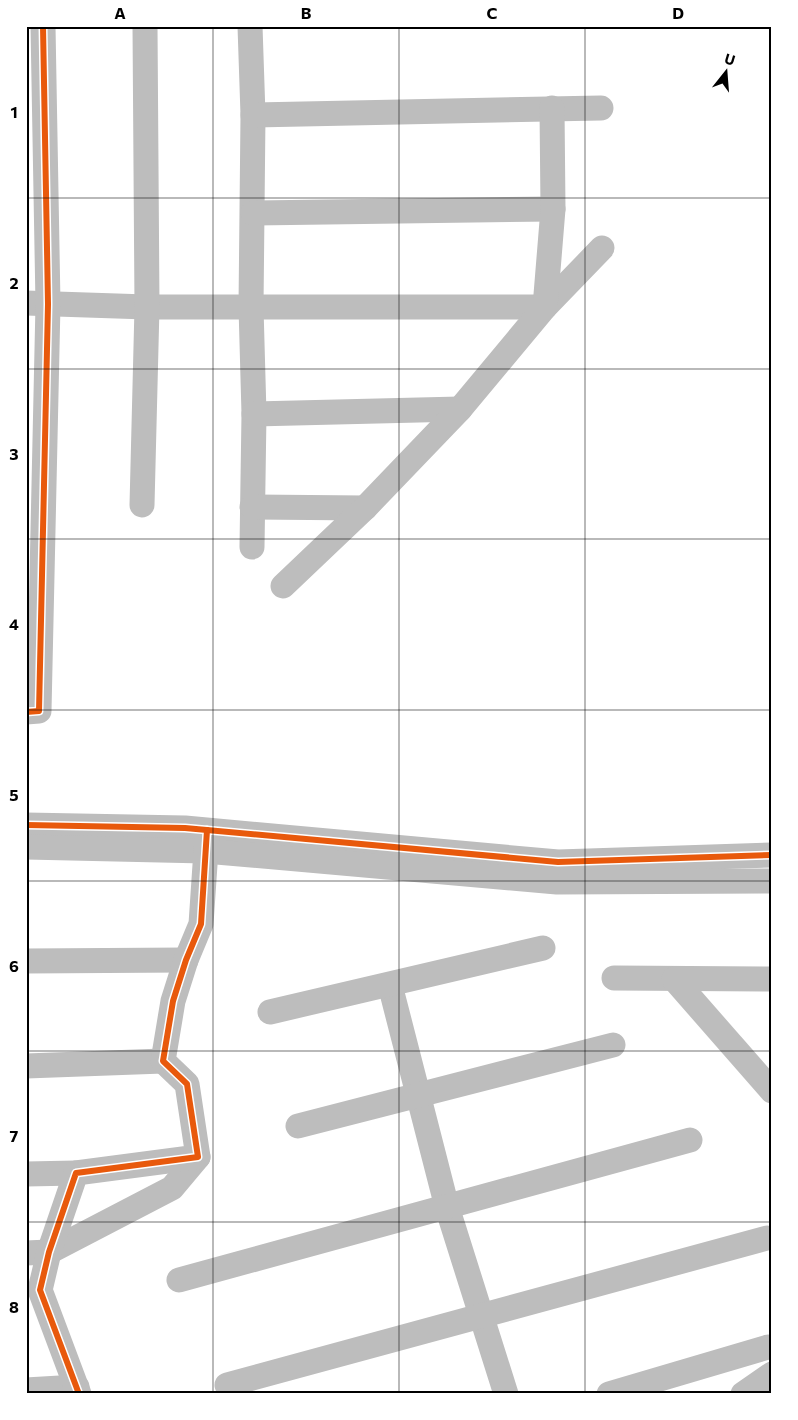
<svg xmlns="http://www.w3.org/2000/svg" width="798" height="1420" font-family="Commissioner,sans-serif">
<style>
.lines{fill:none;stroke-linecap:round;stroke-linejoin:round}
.street{stroke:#bdbdbd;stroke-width:25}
.cycleway-casing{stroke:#fff;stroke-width:9}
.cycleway{stroke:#e8590c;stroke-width:6}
.grid{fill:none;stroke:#000;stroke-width:1;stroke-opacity:0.55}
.neatline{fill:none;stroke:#000;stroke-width:2}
.grid-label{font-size:16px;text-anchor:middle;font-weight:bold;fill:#000}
</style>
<rect width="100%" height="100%" fill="#fff"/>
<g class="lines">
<!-- street -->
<g class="street">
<polyline points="250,26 253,115 251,307 254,414 252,547"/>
<polyline points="253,115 601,108"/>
<polyline points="253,213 553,209"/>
<polyline points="26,303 147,307 545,307 602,248"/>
<polyline points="254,414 460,409"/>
<polyline points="142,505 147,307 145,26"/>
<polyline points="252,507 365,508"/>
<polyline points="283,586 365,508 460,409 545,307 553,209 552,108"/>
<polyline points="26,712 39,711 48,304 43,26"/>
<polyline points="26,825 185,828 558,862 772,855"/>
<polyline points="26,847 205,851 557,882 772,881"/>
<polyline points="26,961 186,960"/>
<polyline points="614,978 772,979"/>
<polyline points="674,979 772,1091"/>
<polyline points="390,985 447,1207 506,1394"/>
<polyline points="270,1012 543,948"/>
<polyline points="26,1066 163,1061"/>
<polyline points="298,1126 613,1045"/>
<polyline points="26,1174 76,1173"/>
<polyline points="26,1253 49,1252 172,1188 198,1157"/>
<polyline points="179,1280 690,1140"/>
<polyline points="227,1385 767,1238"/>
<polyline points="26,1390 77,1387"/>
<polyline points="79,1394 40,1290 49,1252 76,1173 198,1157 187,1084 163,1061 173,1001 186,960 201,924 207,835"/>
<polyline points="609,1394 768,1347"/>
<polyline points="743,1394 772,1374"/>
</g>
<!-- cycleway casing -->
<g class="cycleway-casing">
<g id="cycleway">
<polyline points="26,712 39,711 48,304 43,26"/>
<polyline points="26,825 185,828 558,862 772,855"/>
<polyline points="79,1394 40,1290 49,1252 76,1173 198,1157 187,1084 163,1061 173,1001 186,960 201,924 207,830"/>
</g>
</g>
<!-- cycleway -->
<use href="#cycleway" class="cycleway"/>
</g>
<!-- grid -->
<path class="grid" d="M213,26V1394M399,26V1394M585,26V1394M26,198H772M26,369H772M26,539H772M26,710H772M26,881H772M26,1051H772M26,1222H772"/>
<!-- border -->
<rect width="798" height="1420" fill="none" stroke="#ffffff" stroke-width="55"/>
<!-- north arrow -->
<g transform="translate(726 72) rotate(17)" stroke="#ffffff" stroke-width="4" paint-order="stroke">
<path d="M0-4L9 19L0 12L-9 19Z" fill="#000000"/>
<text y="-8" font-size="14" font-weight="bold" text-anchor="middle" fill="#000000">U</text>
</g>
<rect x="28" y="28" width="742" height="1364" class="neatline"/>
<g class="grid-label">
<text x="120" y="19">A</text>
<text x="306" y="19">B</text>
<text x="492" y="19">C</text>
<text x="678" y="19">D</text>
<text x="14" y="118">1</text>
<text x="14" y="289">2</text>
<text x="14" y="460">3</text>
<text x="14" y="630">4</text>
<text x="14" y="801">5</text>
<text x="14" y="972">6</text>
<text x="14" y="1142">7</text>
<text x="14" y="1313">8</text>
</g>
</svg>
